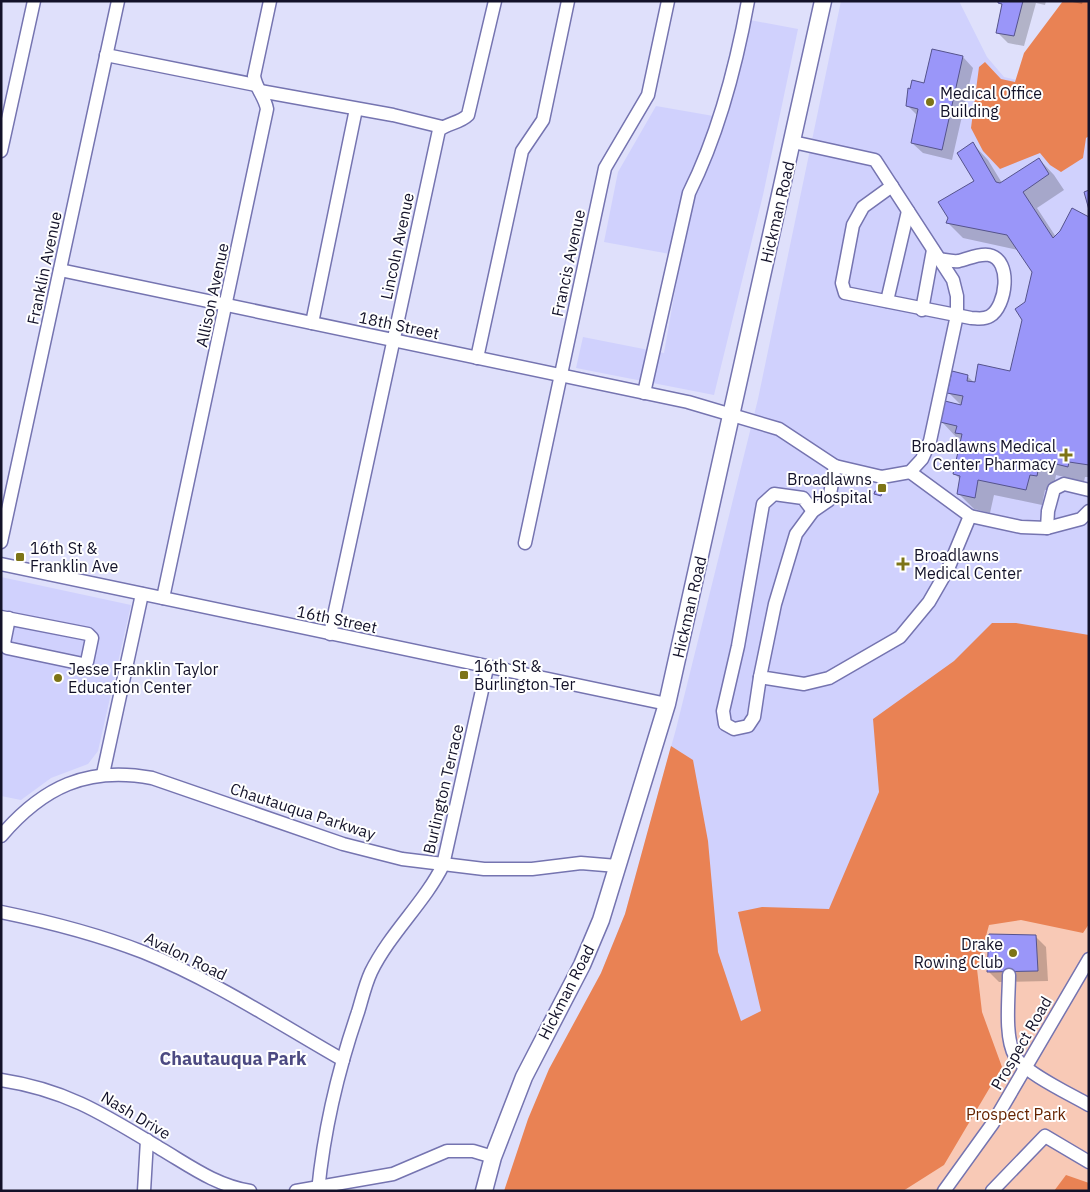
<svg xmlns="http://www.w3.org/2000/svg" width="1090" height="1192" font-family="'IBM Plex Sans',sans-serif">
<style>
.built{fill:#d0d1fd}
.green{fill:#f8c9b6}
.forest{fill:#e98254}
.shadow{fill:#0003}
.building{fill:#9a96f9;stroke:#55538c}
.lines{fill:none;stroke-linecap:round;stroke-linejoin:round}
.minor-casing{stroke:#7574b0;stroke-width:15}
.major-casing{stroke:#7574b0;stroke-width:19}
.minor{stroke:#fff;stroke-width:12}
.major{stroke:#fff;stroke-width:16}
.poi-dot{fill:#7d7417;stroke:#fff;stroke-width:2}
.labels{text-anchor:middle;stroke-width:4;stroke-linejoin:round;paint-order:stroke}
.poi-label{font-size:16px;fill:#131229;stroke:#fff;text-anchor:start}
.street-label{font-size:16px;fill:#131229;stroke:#fff}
.park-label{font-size:16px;fill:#652401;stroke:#fff}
.neighbourhood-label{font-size:18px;font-weight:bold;fill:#4c4a82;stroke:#fff}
</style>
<rect width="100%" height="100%" fill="#dfe0fb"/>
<!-- built -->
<g class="built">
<polygon points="841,1 959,1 987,57 1004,77 1089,97 1089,751 935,1146 601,973 625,914 676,729 758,399"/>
<polygon points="750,20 798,29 763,195 714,395 576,368 583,337 664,353 681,256 604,242 618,172 656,106 725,118 736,85"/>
<polygon points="1,577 131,605 98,751 88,764 51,778 21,800 1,796"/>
</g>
<!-- green -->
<polygon class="green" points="1089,751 1089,1191 558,1191 935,1146 1015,774"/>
<!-- forest -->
<g class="forest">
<polygon points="1063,1 1089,1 1089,136 1086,138 1083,158 1061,172 1050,165 1040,153 1000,169 983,151 971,128 979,67 985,62 1001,79 1015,82 1024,53"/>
<polygon points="992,623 1016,623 1089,635 1089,924 1083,933 1021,920 989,925 977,969 982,1012 1002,1067 944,1165 903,1191 504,1191 528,1119 549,1069 601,973 625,914 671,746 693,760 708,841 718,952 741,1021 761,1011 738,912 762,907 829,909 879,792 873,719 954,661"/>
<polygon points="1066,1175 1089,1183 1089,1191 1054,1191"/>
</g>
<!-- shadow -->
<g class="shadow">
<polygon points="999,1 1046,1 1045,5 1036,3 1024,46 1008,43 997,32 1003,7"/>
<polygon points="1068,1 1083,1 1082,4"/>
<polygon points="963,57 973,68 952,160 923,153 912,143 918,116 908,106 925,85"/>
<polygon points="973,144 988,160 1002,183 1039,159 1054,175 1064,190 1037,208 1056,237 1089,218 1089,477 1085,477 1084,482 1056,475 1053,491 1045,490 1042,505 994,495 990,513 974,509 958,493 961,480 955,474 962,439 957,438 942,422 963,407 948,392 967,376 976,384 1011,373 1033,272 1018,250 963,238 947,222 976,181"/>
<polygon points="1036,937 1046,947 1048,981 999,982 988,971"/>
</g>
<!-- building -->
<g class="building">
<polygon points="998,1 1023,1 1014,36 996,33 1002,4 998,3"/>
<polygon points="932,49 963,56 942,150 911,143 918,109 906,106 908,88 910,89 912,80 924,83"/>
<polygon points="973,142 996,182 1000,183 1039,158 1049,174 1023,192 1053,238 1060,231 1072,208 1089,217 1089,465 1069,462 1068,467 1040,460 1037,476 1030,475 1026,490 978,480 975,498 957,494 960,476 953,474 962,434 955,433 957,426 940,422 945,401 961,405 963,396 947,393 952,371 968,375 967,381 975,382 978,364 1010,371 1022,320 1015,309 1025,302 1032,272 1007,235 946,223 948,218 938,202 974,181 957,153"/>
<polygon points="1089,190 1089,210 1084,192"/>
<polygon points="875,491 882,492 881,496 874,494"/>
<polygon points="989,934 1036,935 1038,971 987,972"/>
</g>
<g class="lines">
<!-- minor casing -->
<g class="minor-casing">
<g id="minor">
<polyline points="106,55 256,85"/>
<polyline points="260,91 393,115 442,127"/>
<polyline points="1,151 34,1"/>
<path d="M892,186L863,207L853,225L842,283L845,293L971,318C977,318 984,320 990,316C1006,307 1013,260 989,255C979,253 968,259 959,261C952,262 946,260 939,259"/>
<polyline points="60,270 688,402 779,429 835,466 882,477 910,472 922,459 930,441 957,315 957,296 953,280 875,160 793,142"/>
<polyline points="887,301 908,211"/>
<polyline points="922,310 933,250"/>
<polyline points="312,323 356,109"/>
<polyline points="477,358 522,151 543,120 568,1"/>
<path d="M644,393L689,193C719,133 736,67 748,1"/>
<polyline points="835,466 829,500 813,511 796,534 775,604 760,677 804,684 829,678 900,637 929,602 948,569 970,516"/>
<polyline points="910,472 970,516 1021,527 1047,528 1081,519 1089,511"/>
<polyline points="1047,528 1048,511 1054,489 1064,484 1089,490"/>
<polyline points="1,542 118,1"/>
<polyline points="525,543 605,168 648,95 668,1"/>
<polyline points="1,564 667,704"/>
<path d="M163,598L267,109C265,97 256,89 254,76L270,1"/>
<polyline points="1,617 88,634 92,638 87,662 83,664 7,648 4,643 9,618"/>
<path d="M330,634L439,130C448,123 460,123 468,115L495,1"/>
<polyline points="760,677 754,717 748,726 734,729 725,724 723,711 738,646 763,504 774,494 803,498 813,511"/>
<polyline points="103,774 142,594"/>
<path d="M1,836C43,787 87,766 152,778L343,844L402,859L484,869H532L581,863L617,866"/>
<path d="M1,912C50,922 97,934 143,952C213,980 278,1023 343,1060"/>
<path d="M1009,975C1009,997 1004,1037 1015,1056C1023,1072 1072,1095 1089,1105"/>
<path d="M1,1080C67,1090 105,1115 161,1149C190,1166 215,1185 250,1191"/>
<polyline points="144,1191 147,1140"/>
<polyline points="296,1191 393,1174 447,1151 473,1151 493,1157"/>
<path d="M318,1191C324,1130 338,1070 358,1012C362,999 365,985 371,972C390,933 425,902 443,865L487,668"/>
<polyline points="944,1191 993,1123 1089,959"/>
<polyline points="992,1191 1045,1136 1089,1162"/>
</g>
</g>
<!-- major casing -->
<g class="major-casing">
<polyline id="major" points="484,1191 493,1157 524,1077 582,965 601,920 667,704 823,1"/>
</g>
<!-- minor -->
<use href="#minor" class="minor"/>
<!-- major -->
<use href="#major" class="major"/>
</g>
<!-- markers -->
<g class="poi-dot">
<circle cx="930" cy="102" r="5"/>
<path d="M1063.5 447.5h5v5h5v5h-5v5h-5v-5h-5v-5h5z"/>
<rect x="877" y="483" width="10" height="10" rx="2.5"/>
<rect x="15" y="552" width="10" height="10" rx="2.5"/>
<path d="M900.5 556.5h5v5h5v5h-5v5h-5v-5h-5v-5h5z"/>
<rect x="459" y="670" width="10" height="10" rx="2.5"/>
<circle cx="58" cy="678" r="5"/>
<circle cx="1013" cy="953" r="5"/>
</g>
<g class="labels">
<!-- poi labels -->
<g class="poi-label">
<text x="940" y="99">Medical Office<tspan x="940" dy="18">Building</tspan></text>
<text x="1056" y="452" text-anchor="end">Broadlawns Medical<tspan x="1056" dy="18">Center Pharmacy</tspan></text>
<text x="872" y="485" text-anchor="end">Broadlawns<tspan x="872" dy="18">Hospital</tspan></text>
<text x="30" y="554">16th St &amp;<tspan x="30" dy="18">Franklin Ave</tspan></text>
<text x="914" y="561">Broadlawns<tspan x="914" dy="18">Medical Center</tspan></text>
<text x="474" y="672">16th St &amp;<tspan x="474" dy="18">Burlington Ter</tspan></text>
<text x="68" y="675">Jesse Franklin Taylor<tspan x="68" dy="18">Education Center</tspan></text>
<text x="1003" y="950" text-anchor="end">Drake<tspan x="1003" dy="18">Rowing Club</tspan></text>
</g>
<!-- street labels -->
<g class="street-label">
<text transform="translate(777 212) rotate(-77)" y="6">Hickman Road</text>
<text transform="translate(397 246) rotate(-78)" y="6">Lincoln Avenue</text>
<text transform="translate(568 263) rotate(-78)" y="6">Francis Avenue</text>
<text transform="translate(44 268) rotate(-78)" y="6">Franklin Avenue</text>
<text transform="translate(212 295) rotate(-78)" y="6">Allison Avenue</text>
<text transform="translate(399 325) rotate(12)" y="6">18th Street</text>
<text transform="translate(689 607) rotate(-77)" y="6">Hickman Road</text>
<text transform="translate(337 619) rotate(12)" y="6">16th Street</text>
<text transform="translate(443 789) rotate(-77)" y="6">Burlington Terrace</text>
<text transform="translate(303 811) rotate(18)" y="6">Chautauqua Parkway</text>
<text transform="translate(186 956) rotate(26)" y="6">Avalon Road</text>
<text transform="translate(566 992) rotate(-63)" y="6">Hickman Road</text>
<text transform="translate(1021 1043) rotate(-60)" y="6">Prospect Road</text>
<text transform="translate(136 1115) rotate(31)" y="6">Nash Drive</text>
</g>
<!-- park labels -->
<g class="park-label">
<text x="1016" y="1120">Prospect Park</text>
</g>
<!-- neighbourhood labels -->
<g class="neighbourhood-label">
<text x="233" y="1065">Chautauqua Park</text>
</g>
</g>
<!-- border -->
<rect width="1090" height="1192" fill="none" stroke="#131229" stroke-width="5"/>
</svg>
